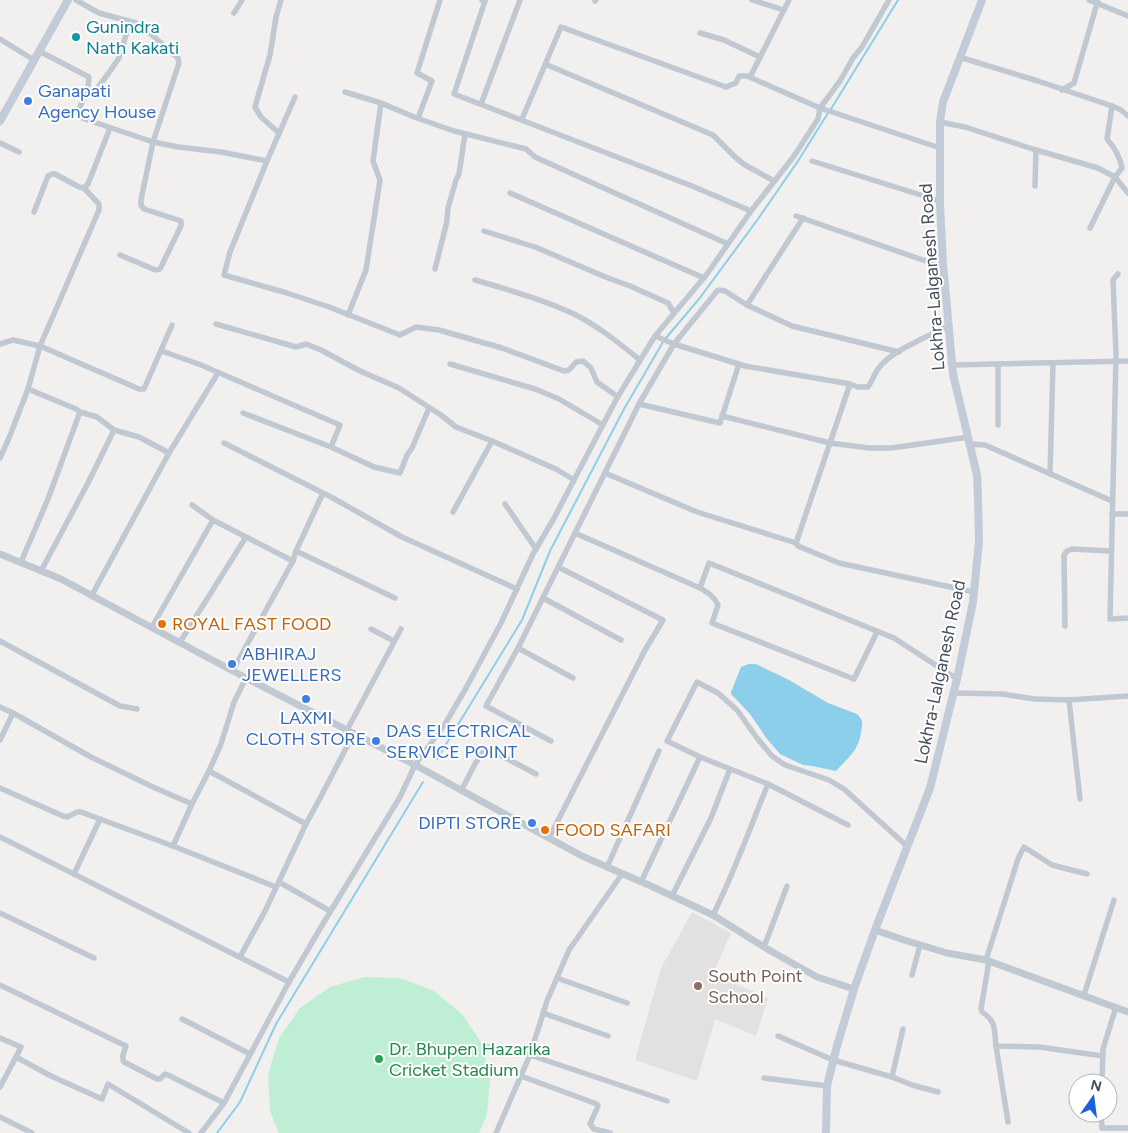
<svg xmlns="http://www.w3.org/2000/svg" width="1128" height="1133" font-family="Figtree,sans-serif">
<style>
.education{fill:#e3e0e1}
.green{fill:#beefd5}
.water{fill:#8ccfeb}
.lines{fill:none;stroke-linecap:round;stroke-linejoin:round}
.stream{stroke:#8ccfeb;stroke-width:2}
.minor{stroke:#c0c8d1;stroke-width:5.5}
.tertiary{stroke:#c0c8d1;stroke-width:7}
.secondary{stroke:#c2cbd8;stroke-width:8}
.culture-dot{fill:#0f9aa8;stroke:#fff;stroke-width:2}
.shop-dot{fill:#3f7fe0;stroke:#fff;stroke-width:2}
.food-dot{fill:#e8710a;stroke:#fff;stroke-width:2}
.education-dot{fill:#8d6e63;stroke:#fff;stroke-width:2}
.leisure-dot{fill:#2e9e5b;stroke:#fff;stroke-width:2}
.labels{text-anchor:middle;stroke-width:4;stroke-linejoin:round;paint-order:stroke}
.culture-label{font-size:18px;fill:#0d838f;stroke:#fff;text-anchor:start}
.shop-label{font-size:18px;fill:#366cbe;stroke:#fff;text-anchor:start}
.street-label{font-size:18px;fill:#47515c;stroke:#fff}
.food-label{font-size:18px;fill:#c56008;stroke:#fff;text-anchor:start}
.education-label{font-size:18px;fill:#785e54;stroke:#fff;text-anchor:start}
.leisure-label{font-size:18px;fill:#27864d;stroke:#fff;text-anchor:start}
</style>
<rect width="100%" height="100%" fill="#f2efef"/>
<!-- education -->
<polygon class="education" points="692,912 731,933 713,974 768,998 756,1036 715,1019 697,1081 635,1060 661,968"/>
<!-- green -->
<polygon class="green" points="364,977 400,978 434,991 462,1014 482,1044 490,1079 487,1115 479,1133 279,1133 270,1111 268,1074 279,1038 300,1008 330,987"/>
<!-- water -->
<path class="water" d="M749,664H756L789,680L828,703L857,714C863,719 863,724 861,732C859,750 848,758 836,771L812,766L803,765L780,754L767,739L750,714L731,694V692L741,667Z"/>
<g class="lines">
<!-- stream -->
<g class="stream">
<polyline points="831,109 898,0"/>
<polyline points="666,338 699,299 758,219 798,161 828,113"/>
<polyline points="437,759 522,620 550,551 624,409 663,342"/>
<polyline points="217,1133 240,1102 276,1024 423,782"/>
</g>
<!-- minor -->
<g class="minor">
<polyline points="76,0 99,13 136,23 144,28 178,58 179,63 153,142 141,200 141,205 144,209 181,221 181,226 160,269 157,270 153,269 120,255"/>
<polyline points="482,0 485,1 454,94 692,186 751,211"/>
<polyline points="752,0 784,10"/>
<polyline points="1089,0 1128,16"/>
<polyline points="595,1 596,0"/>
<polyline points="234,13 242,0"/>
<polyline points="700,33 724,40 760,57"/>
<polyline points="0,39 34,60"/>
<polyline points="39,51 89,77 88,87 78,112 82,118 153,142 178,147 221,152 267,161 295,97"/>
<polyline points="959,57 1038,81 1112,106 1121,110 1128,116"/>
<polyline points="545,64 713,135 735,157 745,165 774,181"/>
<polyline points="750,77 789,0"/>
<polyline points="96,90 108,74 119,58 130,22"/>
<polyline points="1062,90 1074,83 1098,0"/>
<polyline points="345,92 381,103 373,161 380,180 366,270 348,315"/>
<polyline points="381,103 414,117 454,131 526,149 535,157 728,244"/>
<polyline points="481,104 520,0"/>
<polyline points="418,118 432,81 417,73 440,0"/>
<polyline points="522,119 561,27 726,87 736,83 739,76 747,76 820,108 940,148"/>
<polyline points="940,122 965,127 1036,150 1098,168 1115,177 1128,193"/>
<polyline points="279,133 261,117 255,107 270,55 276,17 281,0"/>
<polyline points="0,143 19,152"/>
<polyline points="267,161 230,252 224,275 287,293 329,307 400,335 416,327 439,330 502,348 564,371 569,370 576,362 583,361 591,368 597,382 618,397"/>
<polyline points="812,161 940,201"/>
<polyline points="1035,186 1036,150"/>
<polyline points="84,188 88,184 110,128"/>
<polyline points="510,193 704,278"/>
<polyline points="796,216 943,267"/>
<polyline points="803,218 747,305 792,326 899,352"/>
<path d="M1090,228L1115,177L1122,168C1120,157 1115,148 1107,139L1112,106"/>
<polyline points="484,231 535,247 608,278 630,286 668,303 674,313"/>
<polyline points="435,269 447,221 448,208 456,180 459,174 465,134"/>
<polyline points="1118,274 1113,280 1116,355 1110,619 1128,618"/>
<path d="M475,280C509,290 542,299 574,314C598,326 619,343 640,360"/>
<polyline points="216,324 296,347 306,344 321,350 360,371 399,388 441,415 456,427 492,441 556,469 574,480"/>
<path d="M655,336L674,344L745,366L850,384L858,387H868C872,381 874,375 878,369C890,351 929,336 949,326"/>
<polyline points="0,344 13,340 40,346 139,389 144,389 172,325"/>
<polyline points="162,351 201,365 340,425 331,447"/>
<polyline points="450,364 535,389 559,399 603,425"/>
<polyline points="739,364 720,423 639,404 674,344 717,291 719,290 725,291 747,305"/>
<polyline points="998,364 998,425"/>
<polyline points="953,365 1128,361"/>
<polyline points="28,389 76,409 80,412 97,417 114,430 139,437 169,453"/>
<polyline points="243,413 331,447 374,467 400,473 407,455 412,448 429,408"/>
<polyline points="722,416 830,443 869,448 891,448 969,437"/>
<polyline points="224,443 331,497 402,537 517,589"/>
<polyline points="970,444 985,445 1112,501"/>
<polyline points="0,458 9,438 28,389 40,346 99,210 99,204 84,188 79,187 55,174 52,174 48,176 34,212"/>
<polyline points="605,473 697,512 796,543 798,546 839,563 974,592"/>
<polyline points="1050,474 1053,363"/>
<polyline points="505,504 536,549"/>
<polyline points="192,505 213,520"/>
<polyline points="453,512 492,441"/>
<polyline points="1112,514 1128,514"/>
<path d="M575,533L700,588C708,593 714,596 718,605L712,623L854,679L877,632"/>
<polyline points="796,543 850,384"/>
<polyline points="296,551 395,598"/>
<polyline points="21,562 48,499 80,412"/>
<polyline points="41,571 88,483 114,430"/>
<polyline points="700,588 709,563 894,638 957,679"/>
<polyline points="92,595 169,453 218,373"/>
<polyline points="543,598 621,640"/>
<polyline points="1065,626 1064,555 1067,551 1072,549 1111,551"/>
<polyline points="152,627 213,520 293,561"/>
<polyline points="371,629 394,641"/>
<polyline points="0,641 120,706 137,709"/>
<polyline points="180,642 246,537"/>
<polyline points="518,648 573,678"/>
<polyline points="233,670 293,561 296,551 323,493"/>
<polyline points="954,693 1003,694 1034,699 1069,700 1128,696"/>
<polyline points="1069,700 1080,799"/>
<polyline points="0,707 13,713 91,757 153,787 192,804 173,846 276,887"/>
<polyline points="347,730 401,629"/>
<polyline points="0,740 13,713"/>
<polyline points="551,741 486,706 518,648 639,404"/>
<polyline points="209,771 221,744 234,702 246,678"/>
<polyline points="0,788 63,816 67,817 77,812 81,812 173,846"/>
<polyline points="461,791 476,762 483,752 493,751 536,774"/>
<polyline points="192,804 209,771 306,824"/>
<polyline points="848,825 768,784 700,757 667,741 697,682 718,693 737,710 757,738 772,756 785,765 829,780 844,789 908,847"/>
<polyline points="0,837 289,982"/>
<polyline points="549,838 644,652 663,620 558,567"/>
<polyline points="607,867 659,751"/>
<polyline points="74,874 100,819"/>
<polyline points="279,882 330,911"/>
<polyline points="641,882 700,757"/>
<polyline points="672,896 711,818 730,769"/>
<polyline points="0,913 94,958"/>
<path d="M713,915C734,873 750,828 768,784"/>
<polyline points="764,947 787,886"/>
<polyline points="240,957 265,911 306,824 318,802 354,733"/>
<polyline points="986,960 1018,859 1024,847 1052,865 1087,874"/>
<path d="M989,961L981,1009L982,1012C997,1021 994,1031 996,1046L1039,1047L1103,1056"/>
<polyline points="912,975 920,945"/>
<polyline points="557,978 627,1003"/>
<path d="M0,985L126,1046C124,1052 121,1057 124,1062L157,1079H160L165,1074L168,1075L224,1103"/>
<polyline points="1084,995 1114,900"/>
<polyline points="543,1013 608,1036"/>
<polyline points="182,1019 250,1054"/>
<polyline points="778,1036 833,1060 892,1077 912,1085 938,1092"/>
<polyline points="0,1038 21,1047 16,1057 51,1076 102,1099 108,1084 189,1133"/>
<polyline points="996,1046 1008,1122"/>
<polyline points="487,1047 530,1055 667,1101"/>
<polyline points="521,1076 597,1104 598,1106 590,1124 594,1129 610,1133"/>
<polyline points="892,1077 903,1029"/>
<polyline points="764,1078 827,1086"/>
<polyline points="1102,1083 1103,1049 1116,1007"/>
<polyline points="0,1087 16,1057"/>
<polyline points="1101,1113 1102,1128 1128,1128"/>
<polyline points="0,1117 32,1133"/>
<polyline points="201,1133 224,1103 289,982 321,927 400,797 415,765 445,724 466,688 501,623 533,554 553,520 617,398 655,336 707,274 751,211 794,156 818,119 820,108 840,81 853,58 862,47 889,0"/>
<polyline points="496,1133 530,1055 547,1001 569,950 622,874"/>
</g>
<!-- tertiary -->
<g class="tertiary">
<polyline points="0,554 61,579 246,678 415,765 582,856 651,886 713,915 769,950 817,977 854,989"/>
<polyline points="875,930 904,940 947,953 986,960 1128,1012"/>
</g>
<!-- secondary -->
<g class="secondary">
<polyline points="0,121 68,0"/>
<polyline points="826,1133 827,1086 837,1046 854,989 875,930 930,788 957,679 973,602 979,541 978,497 977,475 953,374 943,263 940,204 940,122 943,102 982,0"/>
</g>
</g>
<!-- markers -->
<circle class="culture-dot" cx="76" cy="37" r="5"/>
<g class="shop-dot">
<circle cx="28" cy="101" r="5"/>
<circle cx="232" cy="664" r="5"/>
<circle cx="306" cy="699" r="5"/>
<circle cx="376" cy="741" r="5"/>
<circle cx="532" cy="823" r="5"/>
</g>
<g class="food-dot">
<circle cx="162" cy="624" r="5"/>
<circle cx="545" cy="830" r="5"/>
</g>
<circle class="education-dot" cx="698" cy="986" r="5"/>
<circle class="leisure-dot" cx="379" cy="1059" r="5"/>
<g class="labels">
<!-- culture labels -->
<g class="culture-label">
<text x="86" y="33">Gunindra<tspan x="86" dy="21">Nath Kakati</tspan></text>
</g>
<!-- shop labels -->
<g class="shop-label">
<text x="38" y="97">Ganapati<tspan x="38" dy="21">Agency House</tspan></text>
<text x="242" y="660">ABHIRAJ<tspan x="242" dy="21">JEWELLERS</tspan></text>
<text x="306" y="724" text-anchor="middle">LAXMI<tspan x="306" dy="21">CLOTH STORE</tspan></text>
<text x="386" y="737">DAS ELECTRICAL<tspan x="386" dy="21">SERVICE POINT</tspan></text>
<text x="522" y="829" text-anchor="end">DIPTI STORE</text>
</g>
<!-- street labels -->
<g class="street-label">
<text transform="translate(932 277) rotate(-94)" y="6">Lokhra-Lalganesh Road</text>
<text transform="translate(940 672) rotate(-78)" y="6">Lokhra-Lalganesh Road</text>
</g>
<!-- food labels -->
<g class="food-label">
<text x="172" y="630">ROYAL FAST FOOD</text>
<text x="555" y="836">FOOD SAFARI</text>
</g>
<!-- education labels -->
<g class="education-label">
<text x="708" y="982">South Point<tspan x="708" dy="21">School</tspan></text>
</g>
<!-- leisure labels -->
<g class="leisure-label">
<text x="389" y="1055">Dr. Bhupen Hazarika<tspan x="389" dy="21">Cricket Stadium</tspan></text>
</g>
</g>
<!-- north arrow -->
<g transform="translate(1093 1098) rotate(14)"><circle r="24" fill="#ffffff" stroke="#b5b9be"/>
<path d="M0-4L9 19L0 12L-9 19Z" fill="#1b60df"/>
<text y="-8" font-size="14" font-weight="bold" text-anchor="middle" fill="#47515c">N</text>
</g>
</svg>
